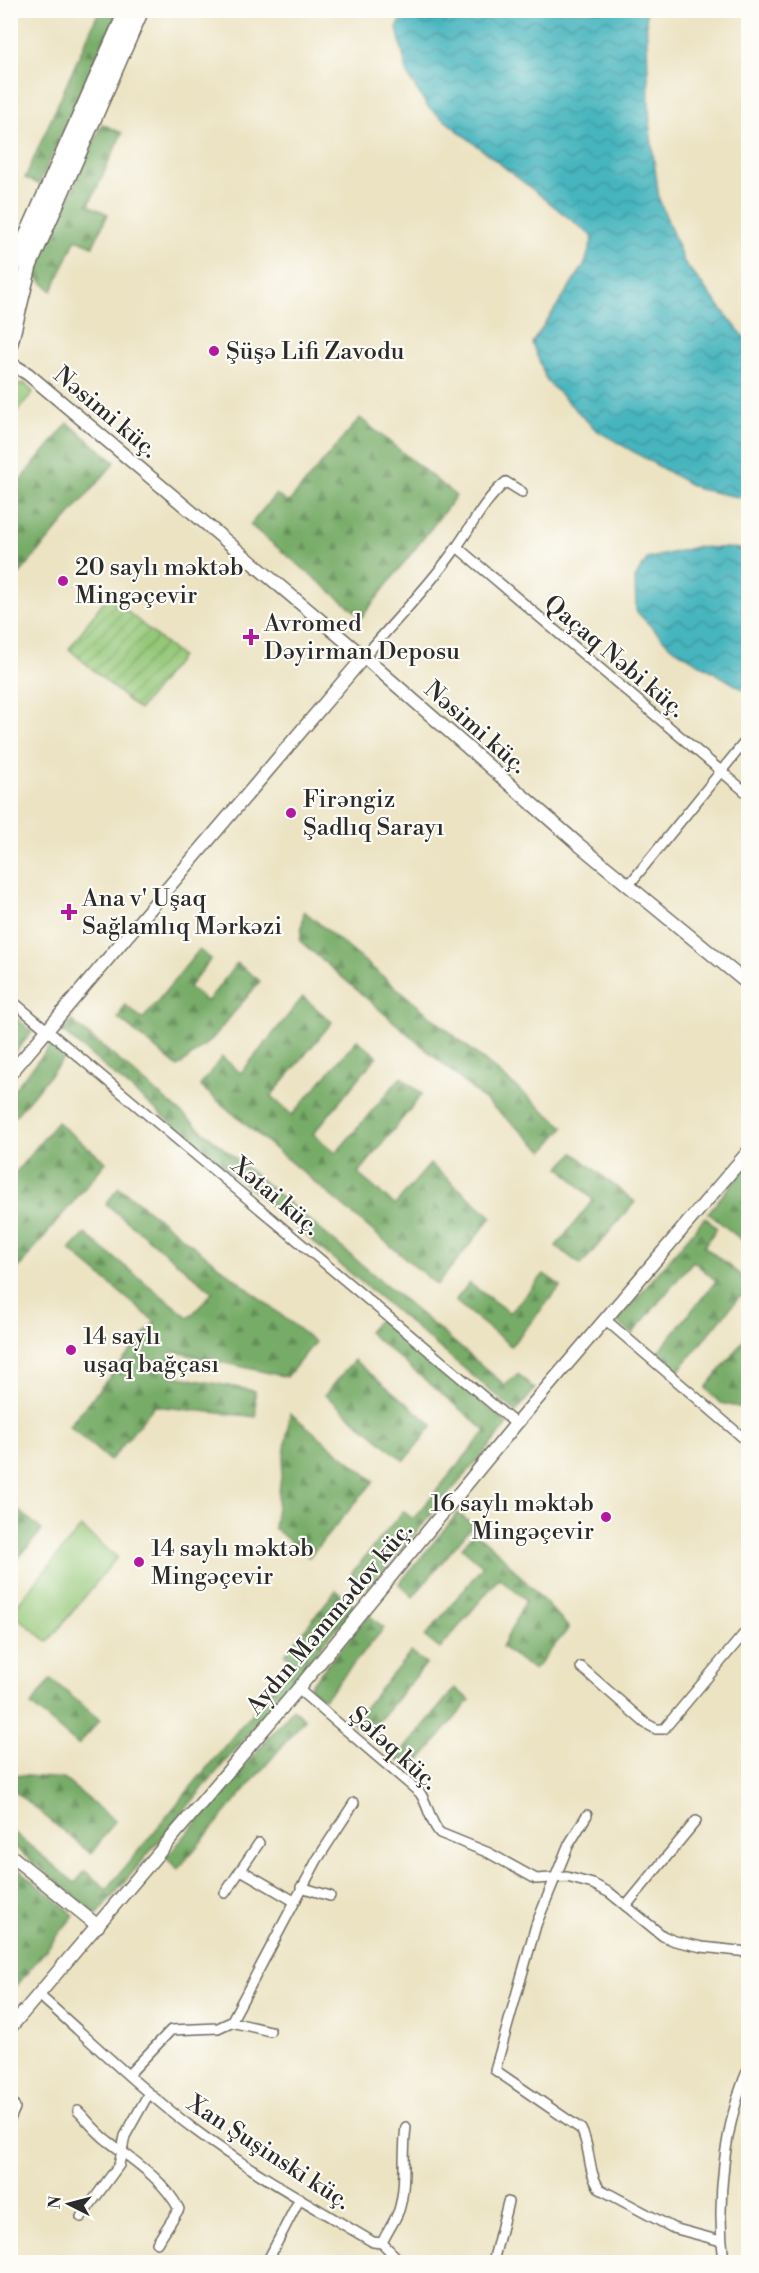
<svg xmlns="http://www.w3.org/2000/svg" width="759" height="2273" font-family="'Libre Bodoni',serif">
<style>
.grass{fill:url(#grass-tufts);stroke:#607952;stroke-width:1.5}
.forest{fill:url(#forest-firs);stroke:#516c4a;stroke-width:1.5}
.garden{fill:url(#garden-furrows);stroke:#607952;stroke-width:1.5}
.pitch{fill:#94c778;stroke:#607952;stroke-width:1.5}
.water{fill:url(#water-waves);stroke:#387074;stroke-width:1.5}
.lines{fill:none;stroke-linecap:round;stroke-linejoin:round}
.minor-casing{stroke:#6f6b60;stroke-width:12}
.tertiary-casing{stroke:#6f6b60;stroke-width:15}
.primary-casing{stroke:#6f6b60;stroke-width:18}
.minor{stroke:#fff;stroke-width:9}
.tertiary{stroke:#fff;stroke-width:12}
.primary{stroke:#fff;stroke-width:15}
.poi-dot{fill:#b5179e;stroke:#fdfcf7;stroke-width:2}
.labels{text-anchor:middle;stroke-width:4.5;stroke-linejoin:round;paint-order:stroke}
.poi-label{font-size:24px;fill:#2b2b2b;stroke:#fdfcf7;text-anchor:start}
.street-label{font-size:24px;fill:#2b2b2b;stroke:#fdfcf7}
</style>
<defs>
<pattern id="grass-tufts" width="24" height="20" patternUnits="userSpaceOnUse" patternTransform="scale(1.5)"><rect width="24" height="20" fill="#94c778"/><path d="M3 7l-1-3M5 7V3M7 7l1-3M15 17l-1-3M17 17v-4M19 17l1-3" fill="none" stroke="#79a263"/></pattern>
<pattern id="forest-firs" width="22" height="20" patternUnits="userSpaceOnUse" patternTransform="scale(1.5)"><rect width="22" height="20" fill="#77ac68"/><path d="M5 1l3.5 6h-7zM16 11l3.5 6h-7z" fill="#628c56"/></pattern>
<pattern id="garden-furrows" width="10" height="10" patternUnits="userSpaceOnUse" patternTransform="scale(1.5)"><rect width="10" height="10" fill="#94c778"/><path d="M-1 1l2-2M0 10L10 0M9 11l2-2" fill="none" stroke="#79a263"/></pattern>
<pattern id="water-waves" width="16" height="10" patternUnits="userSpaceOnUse" patternTransform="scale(1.5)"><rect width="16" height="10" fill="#46b5be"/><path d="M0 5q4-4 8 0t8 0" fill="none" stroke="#3b939b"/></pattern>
</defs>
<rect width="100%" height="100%" fill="#fdfcf7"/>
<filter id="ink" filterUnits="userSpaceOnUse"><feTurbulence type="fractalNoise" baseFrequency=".0167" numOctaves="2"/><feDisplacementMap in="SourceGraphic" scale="12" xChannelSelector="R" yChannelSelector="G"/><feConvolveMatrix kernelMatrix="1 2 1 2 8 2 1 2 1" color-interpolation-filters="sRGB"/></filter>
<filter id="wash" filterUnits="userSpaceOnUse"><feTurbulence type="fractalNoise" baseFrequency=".008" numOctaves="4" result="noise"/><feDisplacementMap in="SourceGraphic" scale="24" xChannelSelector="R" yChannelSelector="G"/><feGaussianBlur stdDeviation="1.35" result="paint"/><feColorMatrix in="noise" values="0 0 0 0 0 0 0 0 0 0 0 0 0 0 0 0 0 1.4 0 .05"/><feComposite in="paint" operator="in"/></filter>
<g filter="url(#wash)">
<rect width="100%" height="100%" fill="#ece3c3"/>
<!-- grass -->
<path class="grass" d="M24,383L33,392L11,419C10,403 5,387 24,383Z"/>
<!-- forest -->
<g class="forest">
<polygon points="99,11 118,11 39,184 25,178"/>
<polygon points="102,124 122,133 89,205 108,214 93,246 76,239 52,291 34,275"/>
<polygon points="360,418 456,496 362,617 250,525 276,494 288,503"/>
<polygon points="68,423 115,462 11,584 11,491"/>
<polygon points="304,911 564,1127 544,1151 300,941"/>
<polygon points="199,950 211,959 189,987 207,1002 237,963 260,981 213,1038 178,1067 118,1018 125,1005 143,1019"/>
<polygon points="303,997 332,1022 271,1096 292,1115 357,1040 377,1056 313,1134 336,1153 401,1077 422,1094 358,1174 395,1205 430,1164 492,1217 437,1285 200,1086 222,1057 241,1073"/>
<polygon points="11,1013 32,1032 11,1057"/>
<polygon points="72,1021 505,1385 518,1374 535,1389 516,1412 63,1032"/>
<polygon points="52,1044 66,1056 11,1121 11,1093"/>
<polygon points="57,1122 106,1162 11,1277 11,1178"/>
<polygon points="574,1153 635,1202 581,1265 556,1246 593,1200 560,1167"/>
<polygon points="748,1164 748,1195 743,1202 748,1206 748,1245 708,1213"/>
<polygon points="119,1187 315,1342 287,1377 172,1351 169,1375 255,1391 256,1417 154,1406 110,1461 69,1426 155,1322 70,1250 85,1234 189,1318 213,1292 106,1204"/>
<polygon points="705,1217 717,1228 704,1246 748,1281 748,1302 740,1296 679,1370 657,1353 716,1281 693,1261 632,1334 617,1322"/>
<polygon points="544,1274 561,1286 511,1346 455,1301 469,1283 510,1313"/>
<polygon points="380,1318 508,1424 368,1589 351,1574 403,1511 413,1519 486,1431 368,1332"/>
<polygon points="748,1335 748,1369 744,1374 748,1378 748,1409 720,1403 706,1388"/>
<polygon points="354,1360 433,1425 404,1461 325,1395"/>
<polygon points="290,1413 374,1481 309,1557 274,1528"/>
<polygon points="16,1508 42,1530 11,1567 11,1514"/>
<polygon points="458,1513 473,1525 413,1597 399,1584"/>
<polygon points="474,1532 497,1551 569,1628 534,1670 502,1647 526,1600 499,1578 440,1649 425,1637 483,1566 462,1548"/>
<polygon points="336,1590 355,1606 97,1915 11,1844 11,1830 75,1883 85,1871 107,1889 294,1662 285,1654"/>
<polygon points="369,1615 384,1628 324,1699 309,1687"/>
<polygon points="411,1652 426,1664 367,1735 352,1723"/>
<polygon points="51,1679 100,1720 78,1745 31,1705"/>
<polygon points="455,1688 470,1700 411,1771 396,1759"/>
<polygon points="293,1709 305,1719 178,1869 166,1858"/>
<polygon points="15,1775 64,1779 115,1821 91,1854 11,1788 11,1781"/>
<polygon points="11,1863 74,1915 11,1993"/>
</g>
<!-- garden -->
<polygon class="garden" points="108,595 181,657 139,710 69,649"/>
<!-- pitch -->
<polygon class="pitch" points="81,1527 117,1557 48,1642 11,1612"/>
<!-- water -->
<g class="water">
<polygon points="405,11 646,11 650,129 659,199 684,262 748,342 748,499 698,489 596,430 547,381 532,343 585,264 593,237 428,107 408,76 397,28"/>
<polygon points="696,547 748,549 748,689 744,690 671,647 636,611 635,578 647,559"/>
</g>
</g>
<g filter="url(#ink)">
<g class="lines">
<!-- minor casing -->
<g class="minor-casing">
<g id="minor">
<polyline points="457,547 748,794"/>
<path d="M364,657C394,621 429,587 456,548C472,526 484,500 506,482L522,492"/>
<polyline points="628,886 748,738"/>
<polyline points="10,999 516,1424"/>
<polyline points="607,1321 748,1442"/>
<polyline points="581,1667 645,1723 656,1729 664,1729 748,1629"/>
<path d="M298,1689L420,1793C429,1806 430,1823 440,1833L489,1853L536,1879L567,1877L593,1884L610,1893L663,1936L675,1941L702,1947L748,1952"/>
<path d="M587,1815L568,1846L536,1925L495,2070L581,2129C591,2147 587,2172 600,2189L673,2228L721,2241"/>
<polyline points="241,1870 294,1901"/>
<polyline points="301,1887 330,1896"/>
<polyline points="225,1893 259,1843"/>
<polyline points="626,1906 696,1821"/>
<path d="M39,1995C90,2040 140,2089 195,2130C251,2172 313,2206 373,2242L382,2243L401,2262"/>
<polyline points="231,2022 270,2031"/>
<polyline points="129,2074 171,2030 218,2028 231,2022 317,1860 354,1803"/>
<polyline points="10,2098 15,2108 10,2119"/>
<path d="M78,2111C88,2121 97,2133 108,2141C134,2161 163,2179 179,2209L157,2243"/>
<polyline points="81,2217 119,2165 125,2136 149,2093"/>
<path d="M382,2243C387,2232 395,2221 399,2210C407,2184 402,2154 406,2127"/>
<polyline points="267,2262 300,2198"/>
<polyline points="493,2262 508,2202"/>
<path d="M724,2262C716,2201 724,2126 748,2069"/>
</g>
</g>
<!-- tertiary casing -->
<g class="tertiary-casing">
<g id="tertiary">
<polyline points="10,363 28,374 364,657 578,844 748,984"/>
<polyline points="10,1074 364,657"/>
<polyline points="10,1855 98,1926"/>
<polyline points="10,2028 298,1689 516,1424 748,1152"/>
</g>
</g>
<!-- primary casing -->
<g class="primary-casing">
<g id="primary">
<polyline points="10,274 127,10"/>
<polyline points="10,343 29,266 141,10"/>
</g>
</g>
<!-- minor -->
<use href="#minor" class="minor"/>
<!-- tertiary -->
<use href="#tertiary" class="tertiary"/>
<!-- primary -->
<use href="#primary" class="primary"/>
</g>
</g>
<!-- markers -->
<g class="poi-dot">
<circle cx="214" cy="351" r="6"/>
<circle cx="63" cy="581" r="6"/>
<path d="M248 628h6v6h6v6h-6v6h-6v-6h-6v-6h6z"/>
<circle cx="291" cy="813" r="6"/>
<path d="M66 903h6v6h6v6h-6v6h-6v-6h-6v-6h6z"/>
<circle cx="71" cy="1350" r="6"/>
<circle cx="606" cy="1517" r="6"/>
<circle cx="139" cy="1562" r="6"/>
</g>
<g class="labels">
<!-- poi labels -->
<g class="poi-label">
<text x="226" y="359">Şüşə Lifi Zavodu</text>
<text x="75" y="575">20 saylı məktəb<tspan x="75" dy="28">Mingəçevir</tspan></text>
<text x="264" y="631">Avromed<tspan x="264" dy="28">Dəyirman Deposu</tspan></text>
<text x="303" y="807">Firəngiz<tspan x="303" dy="28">Şadlıq Sarayı</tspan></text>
<text x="82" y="906">Ana v' Uşaq<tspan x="82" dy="28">Sağlamlıq Mərkəzi</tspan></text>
<text x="83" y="1344">14 saylı<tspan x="83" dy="28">uşaq bağçası</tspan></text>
<text x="594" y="1511" text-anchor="end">16 saylı məktəb<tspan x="594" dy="28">Mingəçevir</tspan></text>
<text x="151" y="1556">14 saylı məktəb<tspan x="151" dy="28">Mingəçevir</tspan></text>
</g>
<!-- street labels -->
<g class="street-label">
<text transform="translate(106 412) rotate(40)" y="8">Nəsimi küç.</text>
<text transform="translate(615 656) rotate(40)" y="8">Qaçaq Nəbi küç.</text>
<text transform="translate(476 727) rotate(41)" y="8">Nəsimi küç.</text>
<text transform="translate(276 1196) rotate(40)" y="8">Xətai küç.</text>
<text transform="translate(329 1618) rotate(-50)" y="8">Aydın Məmmədov küç.</text>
<text transform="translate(394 1748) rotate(42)" y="8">Şəfəq küç.</text>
<text transform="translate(269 2152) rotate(33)" y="8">Xan Şuşinski küç.</text>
</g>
</g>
<!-- margin -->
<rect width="759" height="2273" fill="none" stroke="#fdfcf7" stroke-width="36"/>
<!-- north arrow -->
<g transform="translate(69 2204) rotate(276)" stroke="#fdfcf7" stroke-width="4.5" paint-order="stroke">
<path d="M0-4.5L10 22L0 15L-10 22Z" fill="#2b2b2b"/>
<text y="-9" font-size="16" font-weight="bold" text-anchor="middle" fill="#2b2b2b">N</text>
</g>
</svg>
